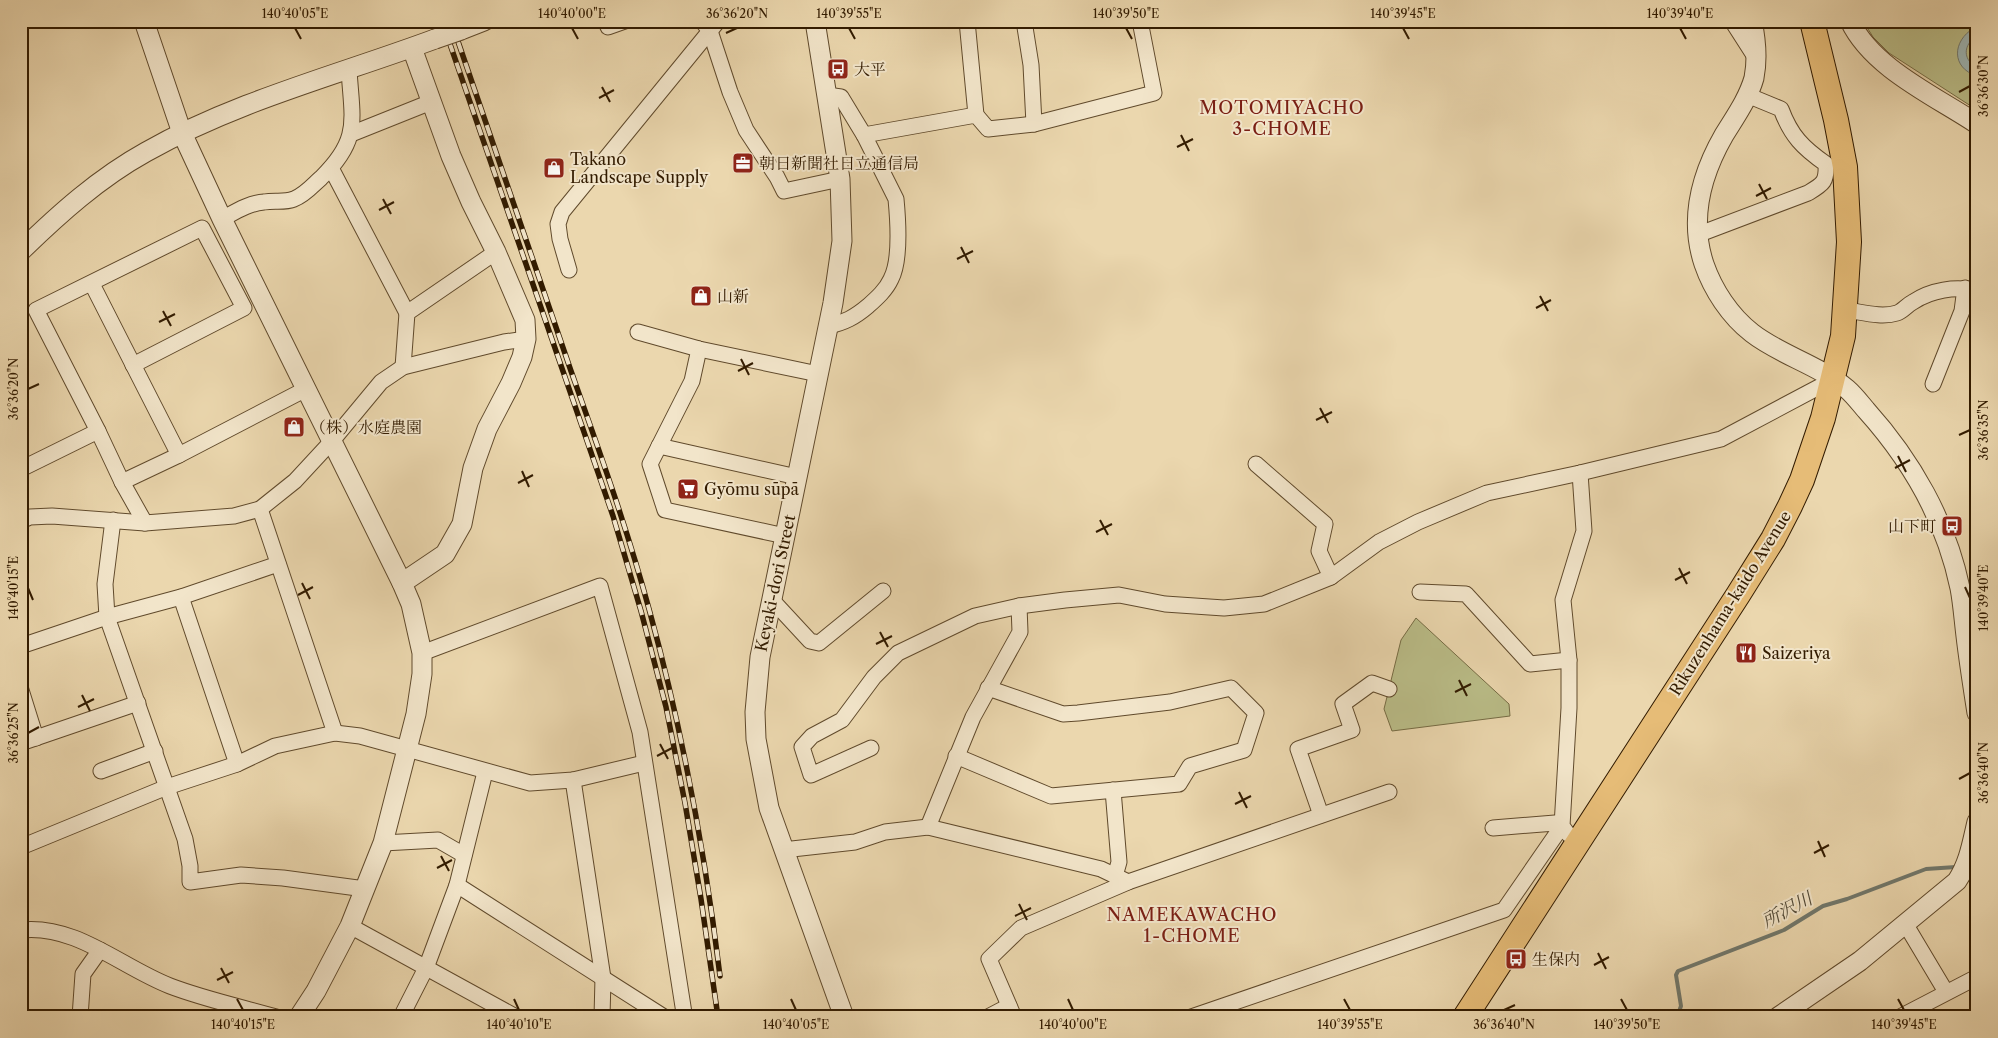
<svg xmlns="http://www.w3.org/2000/svg" width="1998" height="1038" font-family="'Libre Caslon Text','Noto Serif JP',serif">
<style>
.green{fill:#babd88;stroke:#766c44}
.water{fill:#9db7b6;stroke:#72796d}
.lines{fill:none;stroke-linecap:round;stroke-linejoin:round}
.stream{stroke:#72796d;stroke-width:4}
.minor-casing{stroke:#604a2c;stroke-width:17}
.tertiary-casing{stroke:#604a2c;stroke-width:21}
.trunk-casing{stroke:#321b00;stroke-width:26}
.minor{stroke:#f2e5ca;stroke-width:15}
.tertiary{stroke:#f2e5ca;stroke-width:19}
.trunk{stroke:#e6bc77;stroke-width:24}
.rail-casing{stroke:#321b00;stroke-width:5.5}
.rail{stroke:#f2e5ca;stroke-width:4;stroke-dasharray:11;stroke-linecap:butt}
.tertiary-bridge-casing{stroke:#604a2c;stroke-width:21;stroke-linecap:butt}
.tertiary-bridge{stroke:#f2e5ca;stroke-width:19}
.ticks{fill:none;stroke:#321b00;stroke-width:2}
.labels{text-anchor:middle;stroke-width:4;stroke-linejoin:round;paint-order:stroke}
.poi-label{font-size:16px;fill:#321b00;stroke:#f2e5ca;text-anchor:start}
.street-label{font-size:16px;fill:#321b00;stroke:#f2e5ca}
.neighbourhood-label{font-size:18px;letter-spacing:1px;fill:#7a1f14;stroke:#f2e5ca}
.water-label{font-size:18px;font-style:italic;fill:#524a37;stroke:#f2e5ca}
.neatline{fill:none;stroke:#321b00;stroke-width:2}
.ticks-label{font-size:12px;text-anchor:middle;fill:#321b00}
</style>
<rect width="100%" height="100%" fill="#ebd7ae"/>
<filter id="stains"><feTurbulence type="fractalNoise" baseFrequency=".004" numOctaves="4"/><feColorMatrix values="0 0 0 0 .2 0 0 0 0 .09 0 0 0 0 .02 0 0 0 .5 -.17"/></filter>
<radialGradient id="worn" r=".72"><stop offset=".6" stop-color="#630" stop-opacity="0"/><stop offset="1" stop-color="#630" stop-opacity=".3"/></radialGradient>
<!-- green -->
<g class="green">
<polygon points="1863,21 1977,21 1977,110 1889,53 1873,37"/>
<polygon points="1416,618 1509,704 1510,716 1392,731 1384,709 1401,640"/>
</g>
<!-- water -->
<path class="water" d="M1974,28H1977V37L1974,38L1977,41V56L1976,49L1970,42C1963,51 1966,62 1977,67V76C1951,68 1952,41 1974,28Z"/>
<g class="lines">
<!-- stream -->
<polyline class="stream" points="1677,1017 1681,1006 1676,975 1678,971 1784,930 1823,906 1847,899 1926,869 1956,867"/>
<!-- minor casing -->
<g class="minor-casing">
<g id="minor">
<polyline points="606,21 608,27 625,21"/>
<polyline points="702,21 710,31 730,92 746,130 777,177 784,191 840,179"/>
<polyline points="967,21 976,115"/>
<polyline points="1024,21 1031,65 1034,124"/>
<polyline points="1732,21 1757,60"/>
<path d="M827,95L841,97L864,135L896,199C898,220 901,260 891,279C886,290 877,298 868,306C855,317 844,323 828,326"/>
<polyline points="351,134 431,102"/>
<polyline points="864,135 976,115 988,129 1034,124 1154,93 1140,21"/>
<polyline points="331,168 407,313"/>
<path d="M222,219C235,212 249,203 264,202C275,200 284,203 294,199C305,195 313,185 321,178C361,139 352,120 349,70"/>
<path d="M1697,235L1808,193C1823,184 1827,182 1826,164C1803,148 1791,136 1781,109L1747,95"/>
<polyline points="569,270 560,239 558,224 562,212 718,21"/>
<polyline points="92,284 179,455"/>
<path d="M1846,310C1862,312 1881,318 1897,313C1903,311 1907,305 1913,302C1931,290 1955,286 1977,291"/>
<polyline points="638,332 699,349 818,374"/>
<polyline points="699,349 692,381 650,464 665,510 785,536"/>
<polyline points="403,367 407,313 496,252"/>
<polyline points="1933,384 1962,311 1965,288"/>
<polyline points="98,431 36,310 202,228 244,308 133,365"/>
<polyline points="659,446 797,477"/>
<polyline points="1256,464 1325,524 1319,551 1331,577"/>
<polyline points="21,469 98,431 122,482 145,523"/>
<polyline points="122,482 179,455 306,389"/>
<polyline points="260,509 335,733"/>
<polyline points="113,520 105,584 107,617 185,839 190,866 190,882 241,875 283,878 365,889"/>
<polyline points="21,521 30,517 52,516 145,523 234,516 260,509 295,481 332,441 381,382 403,367 504,342 526,339"/>
<polyline points="1420,592 1466,594 1530,664 1569,660"/>
<polyline points="181,597 237,764"/>
<polyline points="772,600 810,641 819,643 883,591"/>
<polyline points="21,646 107,617 181,597 278,564"/>
<polyline points="422,653 600,586 640,732 684,1013 681,1017"/>
<polyline points="21,690 36,738"/>
<polyline points="21,743 138,703"/>
<polyline points="871,748 811,775 802,747 812,736 842,720 874,677 898,653 975,616 1019,606 1065,600 1119,595 1165,604 1224,608 1264,604 1331,577 1379,542 1418,522 1487,493 1580,473 1721,439 1834,379"/>
<polyline points="956,756 1051,796 1179,784 1190,766 1244,750 1256,713 1231,688 1170,702 1078,713 1063,714 988,688"/>
<polyline points="101,771 155,751"/>
<polyline points="573,780 603,978 602,1017"/>
<polyline points="1113,790 1119,862 1115,876"/>
<polyline points="1321,815 1298,749 1352,730 1343,704 1372,683 1389,689"/>
<polyline points="928,827 973,717 1020,632 1019,606"/>
<polyline points="1568,834 1562,826 1569,708 1569,660 1563,600 1584,531 1580,473"/>
<polyline points="383,843 438,840 464,855"/>
<polyline points="21,847 167,787 237,764 275,746 335,733 360,736 530,783 573,780 644,763"/>
<polyline points="783,850 855,842 885,832 928,827 1101,869 1128,882 1389,792"/>
<polyline points="457,885 664,1017"/>
<polyline points="1906,925 1946,992"/>
<polyline points="350,926 516,1017"/>
<path d="M21,930C76,924 121,967 170,986C204,999 241,1007 276,1017"/>
<polyline points="80,1017 83,974 100,950"/>
<polyline points="401,1017 426,968 457,885 485,772"/>
<polyline points="988,1017 1009,1006"/>
<polyline points="1014,1017 989,959 1021,928 1128,882"/>
<polyline points="1191,1017 1504,910 1562,826 1555,823 1493,828"/>
<polyline points="1900,1017 1977,977"/>
</g>
</g>
<!-- tertiary casing -->
<g class="tertiary-casing">
<g id="tertiary">
<polyline points="144,21 182,133 222,219 402,583 411,604 422,653 422,674 416,714 383,843 350,926 316,991 299,1017"/>
<polyline points="815,21 840,179 842,241 833,303 760,657 755,712 756,739 769,808 844,1017"/>
<path d="M1752,21C1756,40 1758,58 1754,78C1748,99 1735,117 1724,135C1701,175 1689,219 1704,264C1713,290 1730,316 1752,333C1780,355 1819,365 1847,389C1854,395 1860,403 1866,410C1911,460 1946,521 1960,588C1963,604 1964,620 1966,636C1969,662 1973,687 1977,713"/>
<path d="M1850,21C1872,68 1935,96 1977,124"/>
<polyline points="461,30 484,21"/>
<path d="M21,251C59,214 99,178 146,152C236,101 338,75 435,39"/>
<polyline points="402,583 445,554 462,524 473,468 487,429 511,383 522,357 526,339 525,320 496,252 471,202 451,156 412,48"/>
<path d="M1778,1017L1860,961L1957,881C1969,863 1972,843 1977,822"/>
</g>
</g>
<!-- trunk casing -->
<g class="trunk-casing">
<polyline id="trunk" points="1465,1017 1738,595 1773,539 1790,506 1802,480 1823,418 1843,336 1849,242 1845,167 1836,120 1812,21"/>
</g>
<!-- minor -->
<use href="#minor" class="minor"/>
<!-- tertiary -->
<use href="#tertiary" class="tertiary"/>
<!-- trunk -->
<use href="#trunk" class="trunk"/>
<!-- rail casing -->
<g class="rail-casing">
<g id="rail">
<polyline points="442,21 613,516 641,611 666,707 685,803 701,899 718,1017"/>
<path d="M451,21C491,138 531,254 571,371C599,450 627,528 649,609C682,729 705,852 720,976"/>
</g>
</g>
<!-- rail -->
<use href="#rail" class="rail"/>
<!-- tertiary-bridge casing -->
<g class="tertiary-bridge-casing">
<polyline id="tertiary-bridge" points="435,39 461,30"/>
</g>
<!-- tertiary-bridge -->
<use href="#tertiary-bridge" class="tertiary-bridge"/>
</g>
<!-- ticks -->
<path class="ticks" d="M295,28L301,39M572,28L578,39M849,28L855,39M1126,28L1132,39M1403,28L1409,39M1680,28L1686,39M726,33L737,28M602,87L610,102M1959,92L1970,86M599,98L614,90M1181,135L1189,151M1177,147L1193,139M1759,184L1767,199M1756,196L1771,188M383,199L391,214M379,210L394,202M961,247L969,263M957,259L973,251M1540,296L1548,311M1536,308L1551,300M163,311L171,326M159,322L175,314M741,359L749,375M738,371L753,363M28,389L39,384M1320,408L1328,423M1316,420L1332,412M1959,435L1970,430M1898,456L1906,472M1895,468L1910,460M522,471L529,487M518,483L533,475M1100,520L1108,535M1096,532L1112,524M1679,568L1687,584M1675,580L1690,572M302,583L310,599M1965,587L1970,598M28,588L33,600M298,595L313,587M880,632L888,647M876,644L892,636M1459,680L1467,696M1455,692L1471,684M82,695L90,711M78,707L94,699M28,733L39,727M660,744L668,759M657,756L672,748M1959,779L1970,773M1239,792L1247,808M1235,804L1251,796M1818,841L1825,857M1814,853L1829,845M441,856L449,871M437,868L452,860M1019,904L1027,920M1015,916L1031,908M1598,953L1606,969M1594,965L1609,957M221,968L229,983M217,980L233,972M237,999L243,1010M514,999L519,1010M791,999L796,1010M1068,999L1073,1010M1344,999L1350,1010M1621,999L1627,1010M1898,999L1904,1010M1504,1010L1515,1005"/>
<!-- icons -->
<defs>
<g id="bus-square" transform="scale(1.125)"><rect x="-9" y="-9" width="18" height="18" rx="4" fill="#8f2418" stroke="#f2e5ca"/><path d="M-5-6H5V4H4V6H2V4H-2V6H-4V4H-5ZM-3.5-4V0h7V-4ZM-3.5 1.2v1.5H-2V1.2ZM2 1.2v1.5H3.5V1.2Z" fill="#fff"/></g>
<g id="office-square" transform="scale(1.125)"><rect x="-9" y="-9" width="18" height="18" rx="4" fill="#8f2418" stroke="#f2e5ca"/><path d="M-6-3h4V-5.5h4V-3h4V5H-6ZM-1-4.5V-3h2v-1.5ZM-6 0V1H6V0Z" fill="#fff"/></g>
<g id="shop-square" transform="scale(1.125)"><rect x="-9" y="-9" width="18" height="18" rx="4" fill="#8f2418" stroke="#f2e5ca"/><path d="M-5-2.5h2.3a2.7 3.5 0 0 1 5.4 0H5L5.5 6h-11ZM-1.5-2.5h3a1.5 2.3 0 0 0-3 0Z" fill="#fff"/></g>
<g id="supermarket-square" transform="scale(1.125)"><rect x="-9" y="-9" width="18" height="18" rx="4" fill="#8f2418" stroke="#f2e5ca"/><path d="M-6-5.5h2.5l.6 2H6L4.5 2H-2.5L-4.4-4H-6ZM-1.5 3.2a1.3 1.3 0 1 0 .1 0ZM3 3.2a1.3 1.3 0 1 0 .1 0Z" fill="#fff"/></g>
<g id="restaurant-square" transform="scale(1.125)"><rect x="-9" y="-9" width="18" height="18" rx="4" fill="#8f2418" stroke="#f2e5ca"/><path d="M-5-6h1v4h1v-4h1v4h1v-4h1v5L-1.5 .5V6h-2V.5L-5-1ZM5-6V6H3V1.5H1.5Q1.5-4 5-6Z" fill="#fff"/></g>
</defs>
<g fill-rule="evenodd">
<use href="#bus-square" x="838" y="69"/>
<use href="#office-square" x="743" y="163"/>
<use href="#shop-square" x="554" y="168"/>
<use href="#shop-square" x="701" y="296"/>
<use href="#shop-square" x="294" y="427"/>
<use href="#supermarket-square" x="688" y="489"/>
<use href="#bus-square" x="1952" y="526"/>
<use href="#restaurant-square" x="1746" y="653"/>
<use href="#bus-square" x="1516" y="959"/>
</g>
<g class="labels">
<!-- poi labels -->
<g class="poi-label">
<text x="854" y="75">大平</text>
<text x="570" y="165">Takano<tspan x="570" dy="18">Landscape Supply</tspan></text>
<text x="759" y="169">朝日新聞社日立通信局</text>
<text x="717" y="302">山新</text>
<text x="310" y="433">（株）水庭農園</text>
<text x="704" y="495">Gyōmu sūpā</text>
<text x="1936" y="532" text-anchor="end">山下町</text>
<text x="1762" y="659">Saizeriya</text>
<text x="1532" y="965">生保内</text>
</g>
<!-- street labels -->
<g class="street-label">
<text transform="translate(775 583) rotate(-78)" y="6">Keyaki-dori Street</text>
<text transform="translate(1730 603) rotate(-58)" y="6">Rikuzenhama-kaido Avenue</text>
</g>
<!-- neighbourhood labels -->
<g class="neighbourhood-label">
<text x="1282" y="114">MOTOMIYACHO<tspan x="1282" dy="21">3-CHOME</tspan></text>
<text x="1192" y="921">NAMEKAWACHO<tspan x="1192" dy="21">1-CHOME</tspan></text>
</g>
<!-- water labels -->
<g class="water-label">
<text transform="translate(1787 910) rotate(-28)" y="6">所沢川</text>
</g>
</g>
<!-- margin -->
<rect width="1998" height="1038" fill="none" stroke="#ebd7ae" stroke-width="55"/>
<rect x="28" y="28" width="1942" height="982" class="neatline"/>
<g class="ticks-label">
<text x="295" y="18">140°40'05"E</text>
<text x="572" y="18">140°40'00"E</text>
<text x="737" y="18">36°36'20"N</text>
<text x="849" y="18">140°39'55"E</text>
<text x="1126" y="18">140°39'50"E</text>
<text x="1403" y="18">140°39'45"E</text>
<text x="1680" y="18">140°39'40"E</text>
<text transform="translate(1984 86) rotate(-90)" y="4">36°36'30"N</text>
<text transform="translate(14 389) rotate(-90)" y="4">36°36'20"N</text>
<text transform="translate(1984 430) rotate(-90)" y="4">36°36'35"N</text>
<text transform="translate(14 588) rotate(-90)" y="4">140°40'15"E</text>
<text transform="translate(1984 598) rotate(-90)" y="4">140°39'40"E</text>
<text transform="translate(14 733) rotate(-90)" y="4">36°36'25"N</text>
<text transform="translate(1984 773) rotate(-90)" y="4">36°36'40"N</text>
<text x="243" y="1029">140°40'15"E</text>
<text x="519" y="1029">140°40'10"E</text>
<text x="796" y="1029">140°40'05"E</text>
<text x="1073" y="1029">140°40'00"E</text>
<text x="1350" y="1029">140°39'55"E</text>
<text x="1504" y="1029">36°36'40"N</text>
<text x="1627" y="1029">140°39'50"E</text>
<text x="1904" y="1029">140°39'45"E</text>
</g>
<rect width="100%" height="100%" filter="url(#stains)"/>
<rect width="100%" height="100%" fill="url(#worn)"/>
</svg>
